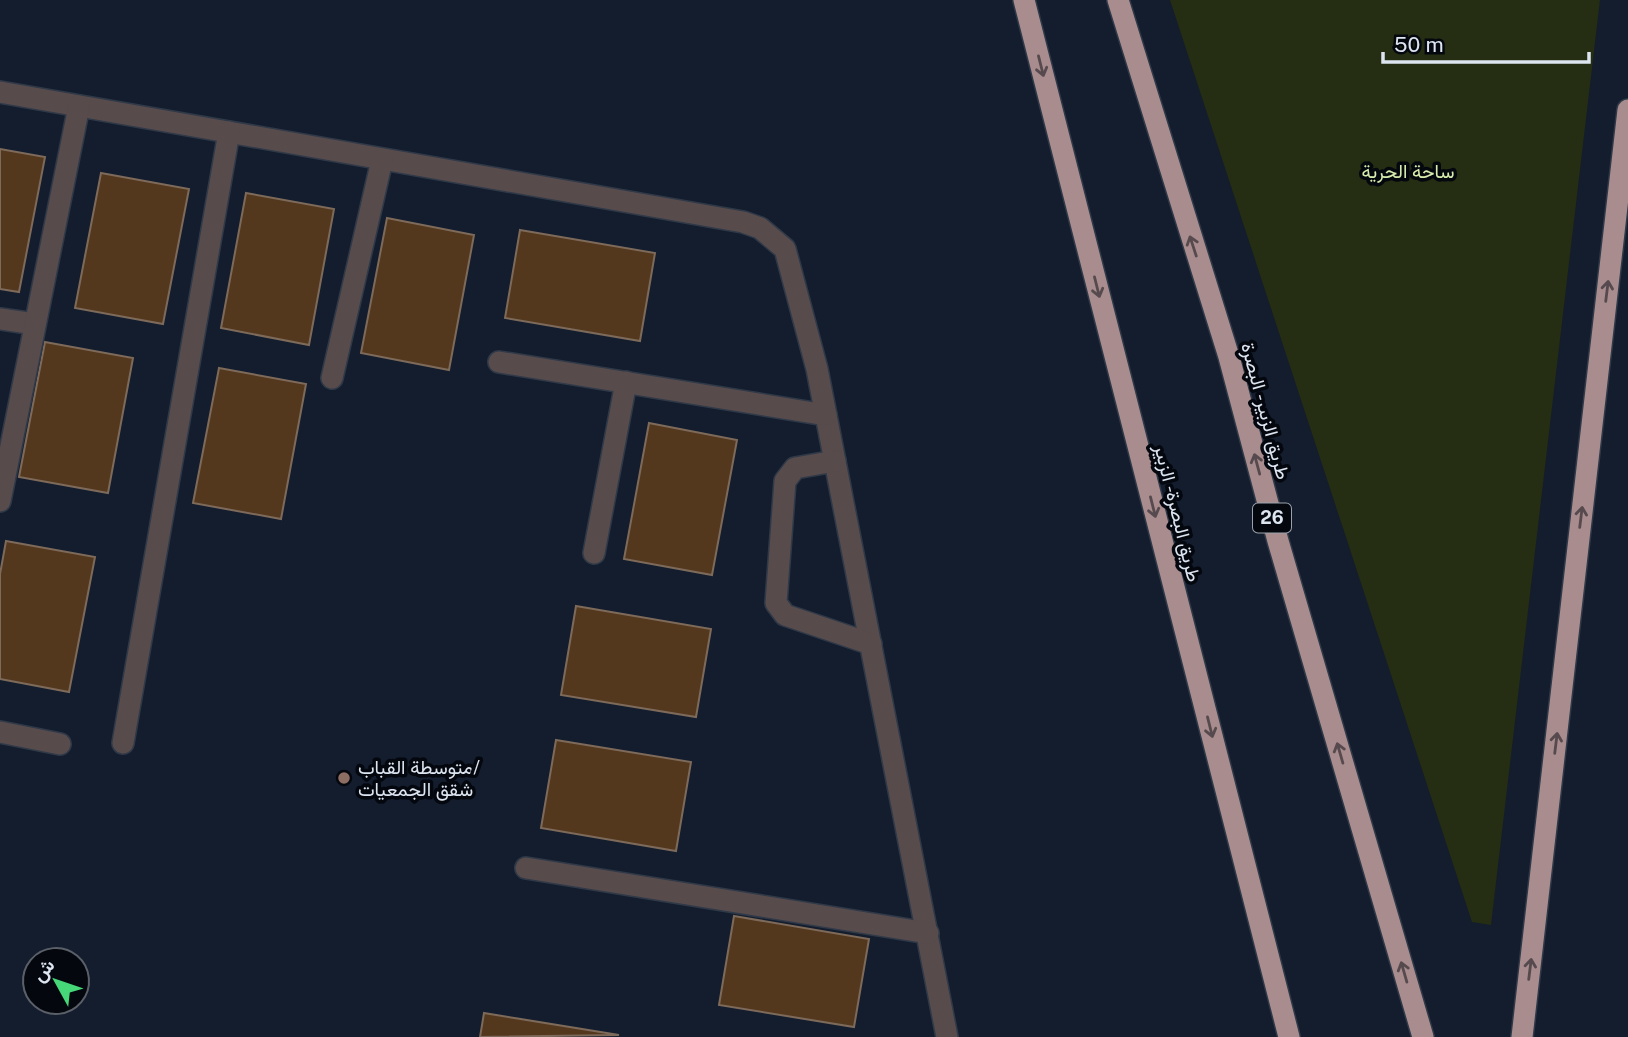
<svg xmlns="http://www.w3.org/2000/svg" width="1628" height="1037" font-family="'Public Sans',Vazirmatn,sans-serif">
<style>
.green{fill:#252d12}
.building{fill:#54381e;stroke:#7d6a5a;stroke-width:2}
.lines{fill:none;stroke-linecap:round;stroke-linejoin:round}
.minor-casing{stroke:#2f3948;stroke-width:24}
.highway-casing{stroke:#2f3948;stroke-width:24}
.minor{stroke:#574b4c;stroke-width:21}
.highway{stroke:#a88c8e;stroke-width:21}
.oneway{stroke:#564a4e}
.education-dot{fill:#8d6e63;stroke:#04070e;stroke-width:2.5}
.labels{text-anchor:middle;stroke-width:7;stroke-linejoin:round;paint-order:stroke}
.shield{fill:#04070e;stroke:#9ca2ac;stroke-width:2}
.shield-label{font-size:18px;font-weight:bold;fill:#dde5f0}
.park-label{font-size:19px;fill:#d8edad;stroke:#04070e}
.street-label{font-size:19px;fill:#dde5f0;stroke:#04070e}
.poi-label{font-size:19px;fill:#dde5f0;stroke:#04070e;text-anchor:start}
</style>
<rect width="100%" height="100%" fill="#131d2d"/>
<!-- green -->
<polygon class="green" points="1170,0 1600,0 1491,925 1472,922"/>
<!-- building -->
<g class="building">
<polygon points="0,149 45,157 19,292 0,289"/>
<polygon points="101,173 189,189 163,324 75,308"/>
<polygon points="246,193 334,209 309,345 221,328"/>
<polygon points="387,218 474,235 449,370 361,353"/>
<polygon points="520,230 655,253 640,341 505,318"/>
<polygon points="45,342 133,358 108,493 19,477"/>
<polygon points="219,368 306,384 281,519 193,503"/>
<polygon points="649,423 737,440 712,575 624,559"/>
<polygon points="6,541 95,557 69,692 0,679 0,574"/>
<polygon points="576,606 711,629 696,717 561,695"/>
<polygon points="556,740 691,762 676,851 541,828"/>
<polygon points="734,916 869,939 854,1027 719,1005"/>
<polygon points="484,1013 619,1035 480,1037"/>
</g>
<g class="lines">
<!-- minor casing -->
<g class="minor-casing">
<g id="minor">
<polyline points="0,92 743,222 760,228 785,249 817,369 947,1037"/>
<polyline points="0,319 35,324"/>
<polyline points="499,362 826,415"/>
<polyline points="332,378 382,160"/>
<polyline points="835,461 795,468 785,481 776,603 785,615 871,644"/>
<polyline points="0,501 79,106"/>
<polyline points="594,553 626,382"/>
<polyline points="0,732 60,744"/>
<polyline points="123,743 229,132"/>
<polyline points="526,868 928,933"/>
</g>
</g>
<!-- highway casing -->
<g class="highway-casing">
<g id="highway">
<polyline points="1024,0 1289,1037"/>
<polyline points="1118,0 1229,357 1278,541 1423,1037"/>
<polyline points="1522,1037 1628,110"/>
</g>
</g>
<!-- minor -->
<use href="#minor" class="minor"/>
<!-- highway -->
<use href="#highway" class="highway"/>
</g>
<!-- one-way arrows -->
<defs><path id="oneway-shaft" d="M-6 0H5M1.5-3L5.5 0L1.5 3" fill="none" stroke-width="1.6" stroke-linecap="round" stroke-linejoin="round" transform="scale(1.75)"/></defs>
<g class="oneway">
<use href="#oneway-shaft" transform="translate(1041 66) rotate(76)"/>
<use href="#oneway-shaft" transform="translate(1193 246) rotate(-108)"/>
<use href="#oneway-shaft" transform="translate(1097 287) rotate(76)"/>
<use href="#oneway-shaft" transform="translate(1607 291) rotate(-83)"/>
<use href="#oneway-shaft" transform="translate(1257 464) rotate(-105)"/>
<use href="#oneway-shaft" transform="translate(1153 507) rotate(76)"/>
<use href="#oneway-shaft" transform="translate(1581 517) rotate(-83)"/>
<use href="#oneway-shaft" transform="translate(1210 727) rotate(76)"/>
<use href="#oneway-shaft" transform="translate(1556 743) rotate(-83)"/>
<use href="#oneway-shaft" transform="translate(1340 753) rotate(-106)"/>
<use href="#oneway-shaft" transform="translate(1530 969) rotate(-83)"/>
<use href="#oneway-shaft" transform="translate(1404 972) rotate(-106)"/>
</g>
<!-- markers -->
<circle class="education-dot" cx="344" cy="778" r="7"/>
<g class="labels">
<!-- shield labels -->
<rect class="shield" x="1253" y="503.5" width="38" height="29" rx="5"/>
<g class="shield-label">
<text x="1272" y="524">26</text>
</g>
<!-- park labels -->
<g class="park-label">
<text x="1408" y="178">ساحة الحرية</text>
</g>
<!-- street labels -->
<g class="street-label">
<text transform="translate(1266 411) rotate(75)" y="7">طريق الزبير - البصرة</text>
<text transform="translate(1178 513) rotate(76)" y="7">طريق البصرة - الزبير</text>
</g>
<!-- poi labels -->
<g class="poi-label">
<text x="358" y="774">متوسطة القباب/<tspan x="358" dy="22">شقق الجمعيات</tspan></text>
</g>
</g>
<!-- north arrow -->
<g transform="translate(56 981) rotate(310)"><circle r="33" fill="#04070e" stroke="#5b6068" stroke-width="2"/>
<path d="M0-5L12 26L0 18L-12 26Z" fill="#46d779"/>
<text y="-10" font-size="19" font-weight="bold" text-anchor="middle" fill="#dde5f0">ش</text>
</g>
<!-- scale -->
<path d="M1383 52v10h206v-10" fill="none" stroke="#dde5f0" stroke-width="3.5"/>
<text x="1394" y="52" font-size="21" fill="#dde5f0" stroke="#04070e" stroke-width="5" paint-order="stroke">50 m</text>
</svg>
